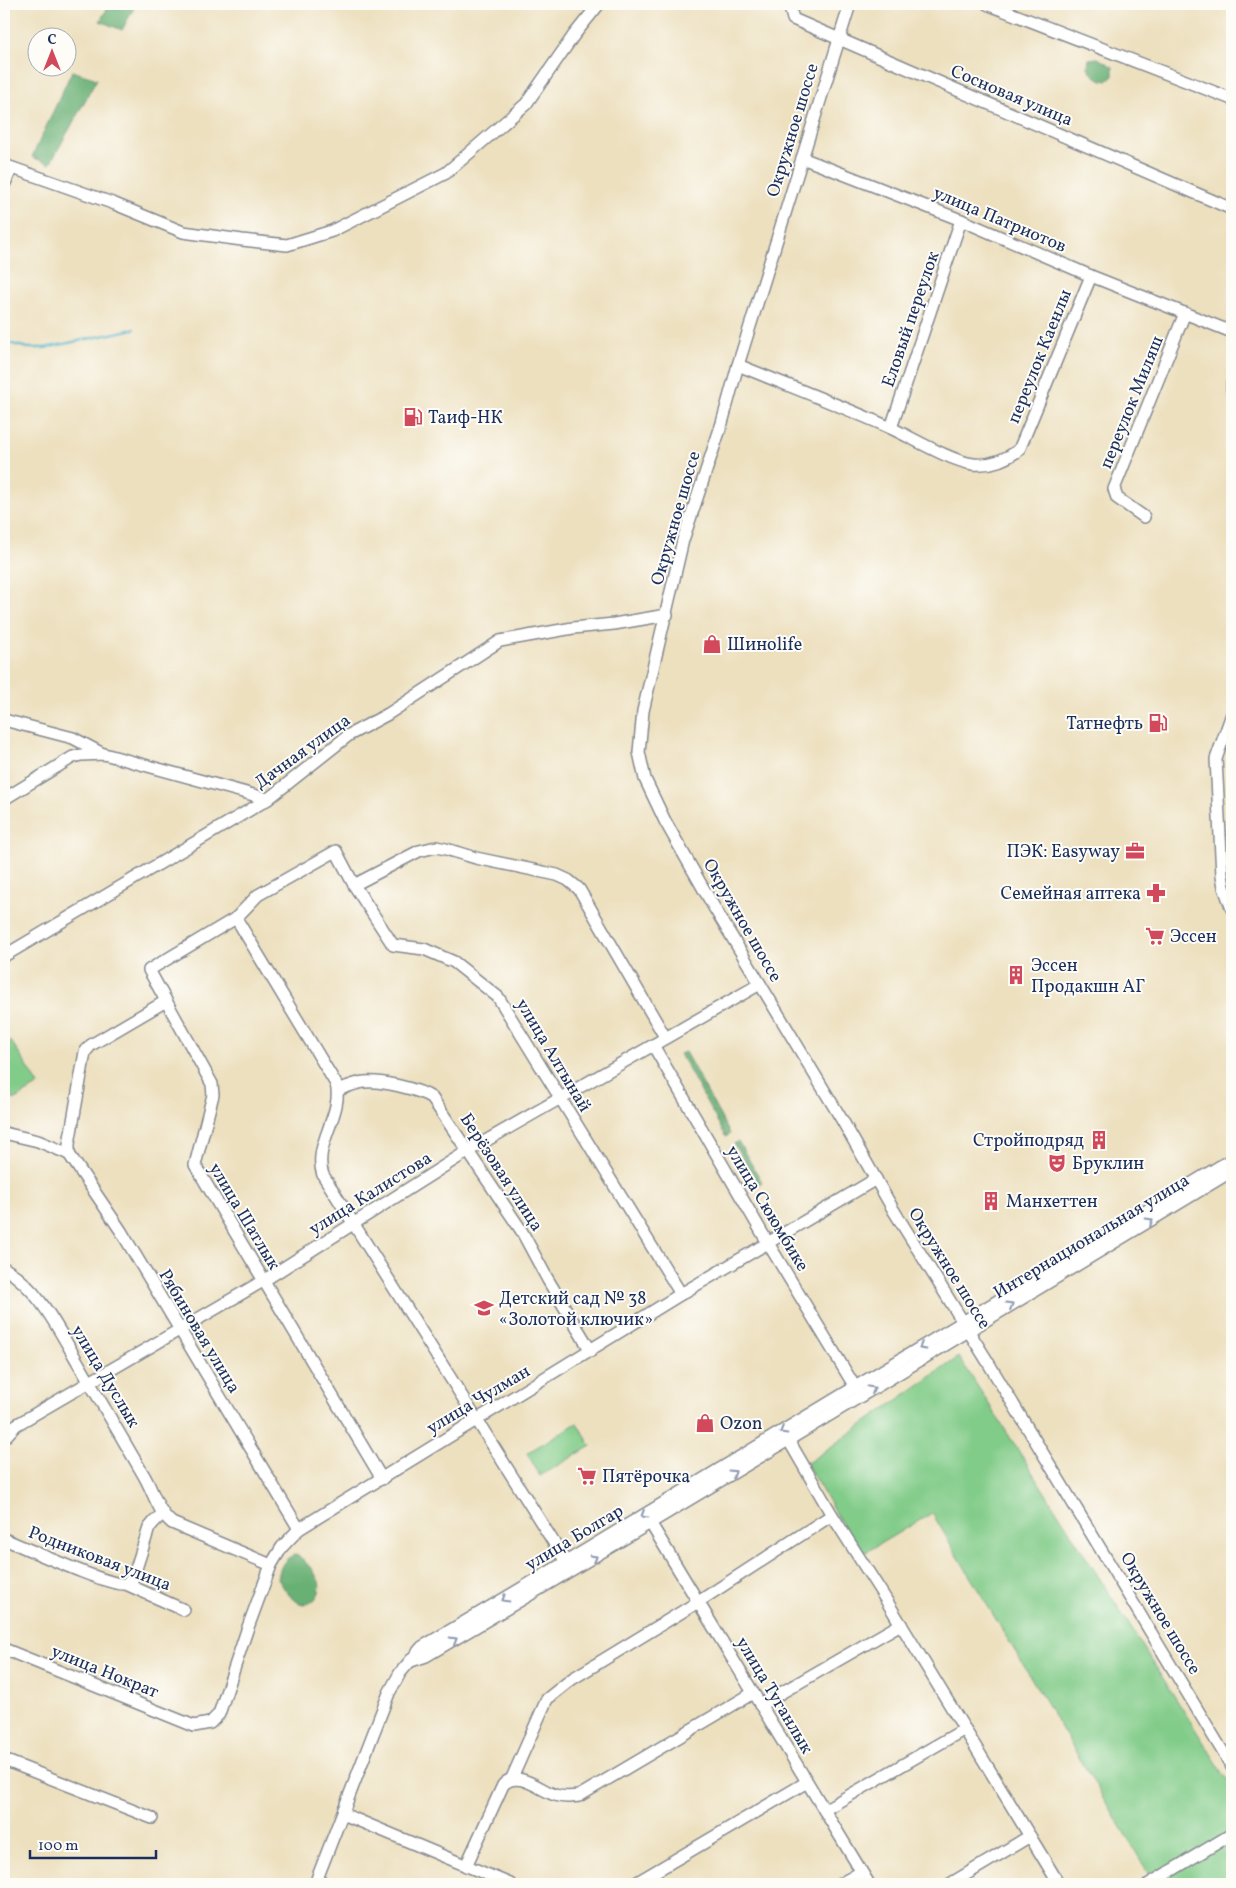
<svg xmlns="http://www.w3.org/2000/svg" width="1236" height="1888" font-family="Vollkorn,serif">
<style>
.green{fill:#82cc89;stroke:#4e7e74}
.forest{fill:#69b075;stroke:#42706a}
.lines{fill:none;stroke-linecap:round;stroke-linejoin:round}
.stream{stroke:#48aec7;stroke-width:2.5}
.minor-casing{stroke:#84888e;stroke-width:14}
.minor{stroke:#fff;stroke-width:11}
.oneway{stroke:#8d97ae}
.labels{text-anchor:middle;stroke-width:4;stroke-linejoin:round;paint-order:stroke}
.street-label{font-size:18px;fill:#1b2f5e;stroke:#fdfcf7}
.poi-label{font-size:18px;fill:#1b2f5e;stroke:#fdfcf7;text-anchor:start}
</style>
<rect width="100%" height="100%" fill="#fdfcf7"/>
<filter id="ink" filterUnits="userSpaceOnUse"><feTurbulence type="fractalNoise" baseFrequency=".02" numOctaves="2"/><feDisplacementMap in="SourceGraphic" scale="10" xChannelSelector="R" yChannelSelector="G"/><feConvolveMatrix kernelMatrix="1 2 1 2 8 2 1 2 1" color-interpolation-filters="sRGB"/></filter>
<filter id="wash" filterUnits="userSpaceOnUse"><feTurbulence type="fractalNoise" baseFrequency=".0096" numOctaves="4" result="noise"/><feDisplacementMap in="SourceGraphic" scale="20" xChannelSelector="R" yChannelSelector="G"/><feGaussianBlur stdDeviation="1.12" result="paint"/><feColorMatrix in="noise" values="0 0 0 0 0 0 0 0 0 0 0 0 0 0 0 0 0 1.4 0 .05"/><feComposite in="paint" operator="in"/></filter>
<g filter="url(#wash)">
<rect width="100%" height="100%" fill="#ede0bf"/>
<!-- green -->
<g class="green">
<polygon points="11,1041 39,1085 14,1100 4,1084 4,1046"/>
<polygon points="959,1357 1232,1787 1232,1884 1155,1884 932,1513 861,1555 806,1464"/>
<polygon points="577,1423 591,1446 540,1476 527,1453"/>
</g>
<!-- forest -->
<g class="forest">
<polygon points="110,4 136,4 122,30 100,21"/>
<path d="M1098,58L1113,67V76L1107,81C1097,79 1093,76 1088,67L1089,59Z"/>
<polygon points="72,71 97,79 50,164 32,157"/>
<polygon points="685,1052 730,1134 726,1137 680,1054"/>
<polygon points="738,1141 762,1182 759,1184 734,1144"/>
<path d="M297,1554C305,1562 315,1570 319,1582C323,1593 312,1608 300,1603C290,1599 284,1588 278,1579C280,1566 284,1558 297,1554Z"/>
</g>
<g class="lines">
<!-- stream -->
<polyline class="stream" points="4,342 28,348 45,348 134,329"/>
</g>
</g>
<g filter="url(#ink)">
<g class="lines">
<!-- minor casing -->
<g class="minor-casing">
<g id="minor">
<polyline points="789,4 793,19 1232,209"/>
<polyline points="850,4 738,365 722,423 683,540 643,711 639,752 645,779 665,821 715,909 842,1120 894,1211 986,1359 1232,1767"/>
<polyline points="987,4 1232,99"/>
<polyline points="802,158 961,220 1091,276 1232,332"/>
<polyline points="4,165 115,204 183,232 242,240 287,245 332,231 446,173 526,104 574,35 599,4"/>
<polyline points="4,185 12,168"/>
<path d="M738,365C789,386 842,406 893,429C914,439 951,461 973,464C990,466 1005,460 1019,450L1091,276"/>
<polyline points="1232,383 1232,389"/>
<polyline points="891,428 961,220"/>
<polyline points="1144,517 1117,498 1114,489 1185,313"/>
<polyline points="1232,714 1216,759 1222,875 1224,887 1232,909"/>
<polyline points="4,720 73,738 103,754"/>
<polyline points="4,799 73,757 81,755 104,754 268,799"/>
<polyline points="354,885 393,945 424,949 454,962 498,997 681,1294"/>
<path d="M236,918L336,1084C344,1114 312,1145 323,1175L566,1562"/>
<polyline points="4,956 268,799 349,735 388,714 500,641 573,628 614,624 667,615"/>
<polyline points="166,1001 91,1045 85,1052 69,1144 69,1154 121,1231 299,1529"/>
<polyline points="653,1045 768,1243 855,1387"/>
<path d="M338,1090C346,1087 355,1083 364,1082C380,1080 419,1089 432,1098L521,1230L548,1280L591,1351"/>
<polyline points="4,1133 38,1141 69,1154"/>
<path d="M4,1268C40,1289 59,1331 80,1366C101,1402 122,1438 143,1474C153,1490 157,1511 172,1523L271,1565"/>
<polyline points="4,1438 16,1425 263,1281 468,1151 760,984"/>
<polyline points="788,1439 832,1515 883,1595 1059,1884"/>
<polyline points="382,1479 195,1165 213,1095 212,1084 149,970 236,918 258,895 336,851 354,885 419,851 436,847 446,849 476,858 557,875 568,880 579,889 665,1037"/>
<polyline points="651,1524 869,1884"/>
<path d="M4,1539C24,1547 110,1587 126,1584L184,1610"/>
<polyline points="126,1584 133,1578 149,1528 154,1522 162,1514"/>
<polyline points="4,1649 194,1726 210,1723 219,1714 247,1630 271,1565 282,1547 299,1529 681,1294 876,1179"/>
<path d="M411,1661L426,1656C696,1498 964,1333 1232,1171"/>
<polyline points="760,1705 901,1624"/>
<polyline points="4,1760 152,1818"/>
<polyline points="512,1778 547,1699 572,1679 698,1602 832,1515"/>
<polyline points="824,1810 965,1729"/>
<polyline points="343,1814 510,1884"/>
<path d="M466,1866L503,1785C517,1769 540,1790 555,1795C563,1798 571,1797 579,1796L753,1693"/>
<polyline points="315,1884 389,1693 400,1673 422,1647 566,1562 1232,1159"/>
<polyline points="634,1884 807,1782"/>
<polyline points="840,1884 861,1872"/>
<polyline points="950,1884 1030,1836"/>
<polyline points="1149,1884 1232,1834"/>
</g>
</g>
<!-- minor -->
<use href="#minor" class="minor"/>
</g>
<!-- one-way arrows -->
<defs><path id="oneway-chevron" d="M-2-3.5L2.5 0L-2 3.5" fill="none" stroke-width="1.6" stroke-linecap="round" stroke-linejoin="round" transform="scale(1.25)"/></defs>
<g class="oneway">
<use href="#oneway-chevron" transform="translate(1150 1221) rotate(-31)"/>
<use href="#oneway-chevron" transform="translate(1010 1305) rotate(-31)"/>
<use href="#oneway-chevron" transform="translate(922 1347) rotate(149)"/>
<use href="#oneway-chevron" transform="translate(872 1389) rotate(-31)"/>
<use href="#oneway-chevron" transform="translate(783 1431) rotate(149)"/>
<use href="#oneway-chevron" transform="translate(733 1473) rotate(-32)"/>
<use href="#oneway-chevron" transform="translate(644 1515) rotate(149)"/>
<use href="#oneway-chevron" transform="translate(594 1558) rotate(-30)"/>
<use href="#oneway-chevron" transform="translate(505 1599) rotate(149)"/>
<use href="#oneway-chevron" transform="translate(454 1640) rotate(-30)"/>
</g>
</g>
<!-- icons -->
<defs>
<g id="fuel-bare" transform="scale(1.5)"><path d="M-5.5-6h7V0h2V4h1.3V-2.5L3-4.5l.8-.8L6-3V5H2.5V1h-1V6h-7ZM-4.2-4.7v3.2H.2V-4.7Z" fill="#d1495b" stroke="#fdfcf7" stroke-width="2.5" paint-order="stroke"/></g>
<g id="shop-bare" transform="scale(1.5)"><path d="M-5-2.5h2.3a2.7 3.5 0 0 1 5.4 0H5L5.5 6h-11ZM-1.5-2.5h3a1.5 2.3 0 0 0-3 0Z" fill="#d1495b" stroke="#fdfcf7" stroke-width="2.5" paint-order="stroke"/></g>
<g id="office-bare" transform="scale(1.5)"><path d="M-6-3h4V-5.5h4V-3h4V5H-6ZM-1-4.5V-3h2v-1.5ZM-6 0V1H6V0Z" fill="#d1495b" stroke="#fdfcf7" stroke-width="2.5" paint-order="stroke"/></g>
<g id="pharmacy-bare" transform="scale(1.5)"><path d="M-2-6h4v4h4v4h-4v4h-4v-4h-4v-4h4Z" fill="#d1495b" stroke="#fdfcf7" stroke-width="2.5" paint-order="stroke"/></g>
<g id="supermarket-bare" transform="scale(1.5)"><path d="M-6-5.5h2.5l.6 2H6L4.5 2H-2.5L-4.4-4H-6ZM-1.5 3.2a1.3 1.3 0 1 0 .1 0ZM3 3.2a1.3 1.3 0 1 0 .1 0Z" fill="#d1495b" stroke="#fdfcf7" stroke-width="2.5" paint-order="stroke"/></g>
<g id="building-bare" transform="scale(1.5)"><path d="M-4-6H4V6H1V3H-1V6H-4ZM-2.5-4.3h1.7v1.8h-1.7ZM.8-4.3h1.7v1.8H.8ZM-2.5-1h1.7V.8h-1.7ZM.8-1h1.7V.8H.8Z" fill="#d1495b" stroke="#fdfcf7" stroke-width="2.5" paint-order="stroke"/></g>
<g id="theatre-bare" transform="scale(1.5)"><path d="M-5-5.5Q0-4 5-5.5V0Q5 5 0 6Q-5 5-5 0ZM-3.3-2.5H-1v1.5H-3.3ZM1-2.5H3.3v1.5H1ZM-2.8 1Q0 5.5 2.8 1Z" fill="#d1495b" stroke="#fdfcf7" stroke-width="2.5" paint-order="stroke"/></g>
<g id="school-bare" transform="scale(1.5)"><path d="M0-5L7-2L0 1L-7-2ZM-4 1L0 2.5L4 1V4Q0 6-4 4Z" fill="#d1495b" stroke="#fdfcf7" stroke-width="2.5" paint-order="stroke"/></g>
</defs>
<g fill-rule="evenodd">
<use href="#fuel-bare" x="413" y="417"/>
<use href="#shop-bare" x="712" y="644"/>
<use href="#fuel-bare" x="1158" y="723"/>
<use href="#office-bare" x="1135" y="851"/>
<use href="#pharmacy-bare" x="1156" y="893"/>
<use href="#supermarket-bare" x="1155" y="936"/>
<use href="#building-bare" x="1016" y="975"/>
<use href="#building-bare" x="1099" y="1140"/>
<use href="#theatre-bare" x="1057" y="1163"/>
<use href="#building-bare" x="991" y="1201"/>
<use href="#school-bare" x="484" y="1308"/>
<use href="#shop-bare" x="705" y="1423"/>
<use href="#supermarket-bare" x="587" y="1476"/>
</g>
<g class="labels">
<!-- street labels -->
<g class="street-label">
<text transform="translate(1012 95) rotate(23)" y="6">Сосновая улица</text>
<text transform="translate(792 130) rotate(-73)" y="6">Окружное шоссе</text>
<text transform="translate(1000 219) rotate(23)" y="6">улица Патриотов</text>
<text transform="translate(910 319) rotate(-71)" y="6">Еловый переулок</text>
<text transform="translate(1039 356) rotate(-68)" y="6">переулок Каенлы</text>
<text transform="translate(1131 402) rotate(-68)" y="6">переулок Миляш</text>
<text transform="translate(675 518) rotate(-74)" y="6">Окружное шоссе</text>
<text transform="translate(302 751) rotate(-36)" y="6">Дачная улица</text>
<text transform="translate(743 920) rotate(60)" y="6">Окружное шоссе</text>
<text transform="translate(554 1055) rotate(59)" y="6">улица Алтынай</text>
<text transform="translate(502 1172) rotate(57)" y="6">Берёзовая улица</text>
<text transform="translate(370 1193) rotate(-32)" y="6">улица Калистова</text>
<text transform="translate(768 1208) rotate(59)" y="6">улица Сююмбике</text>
<text transform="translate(245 1216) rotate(59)" y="6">улица Шатлык</text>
<text transform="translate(1091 1236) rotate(-31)" y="6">Интернациональная улица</text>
<text transform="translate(950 1268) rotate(58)" y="6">Окружное шоссе</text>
<text transform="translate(200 1331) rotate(59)" y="6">Рябиновая улица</text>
<text transform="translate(106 1376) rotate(59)" y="6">улица Дуслык</text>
<text transform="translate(478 1399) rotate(-31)" y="6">улица Чулман</text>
<text transform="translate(574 1537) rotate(-31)" y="6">улица Болгар</text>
<text transform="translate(100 1558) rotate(21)" y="6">Родниковая улица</text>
<text transform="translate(1161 1613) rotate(59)" y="6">Окружное шоссе</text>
<text transform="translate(105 1671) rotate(22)" y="6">улица Нократ</text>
<text transform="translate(775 1695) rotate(59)" y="6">улица Туганлык</text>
</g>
<!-- poi labels -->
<g class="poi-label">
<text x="428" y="423">Таиф-НК</text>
<text x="727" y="650">Шиноlife</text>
<text x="1143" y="729" text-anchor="end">Татнефть</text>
<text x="1120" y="857" text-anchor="end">ПЭК: Easyway</text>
<text x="1141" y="899" text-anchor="end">Семейная аптека</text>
<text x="1170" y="942">Эссен</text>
<text x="1031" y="971">Эссен<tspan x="1031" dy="21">Продакшн АГ</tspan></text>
<text x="1084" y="1146" text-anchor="end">Стройподряд</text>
<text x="1072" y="1169">Бруклин</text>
<text x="1006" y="1207">Манхеттен</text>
<text x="499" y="1304">Детский сад № 38<tspan x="499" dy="21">«Золотой ключик»</tspan></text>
<text x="720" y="1429">Ozon</text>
<text x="602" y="1482">Пятёрочка</text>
</g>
</g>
<!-- margin -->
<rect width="1236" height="1888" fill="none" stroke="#fdfcf7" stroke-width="20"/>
<!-- north arrow -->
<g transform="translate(52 52)"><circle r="24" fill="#fdfcf7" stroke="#a3aaba"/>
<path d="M0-4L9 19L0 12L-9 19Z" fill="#d1495b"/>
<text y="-8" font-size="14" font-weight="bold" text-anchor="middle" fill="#1b2f5e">С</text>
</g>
<!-- scale -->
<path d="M30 1850v8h126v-8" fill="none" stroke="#1b2f5e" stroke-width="2.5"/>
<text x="38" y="1850" font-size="15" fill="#1b2f5e" stroke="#fdfcf7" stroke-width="4" paint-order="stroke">100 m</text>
</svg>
